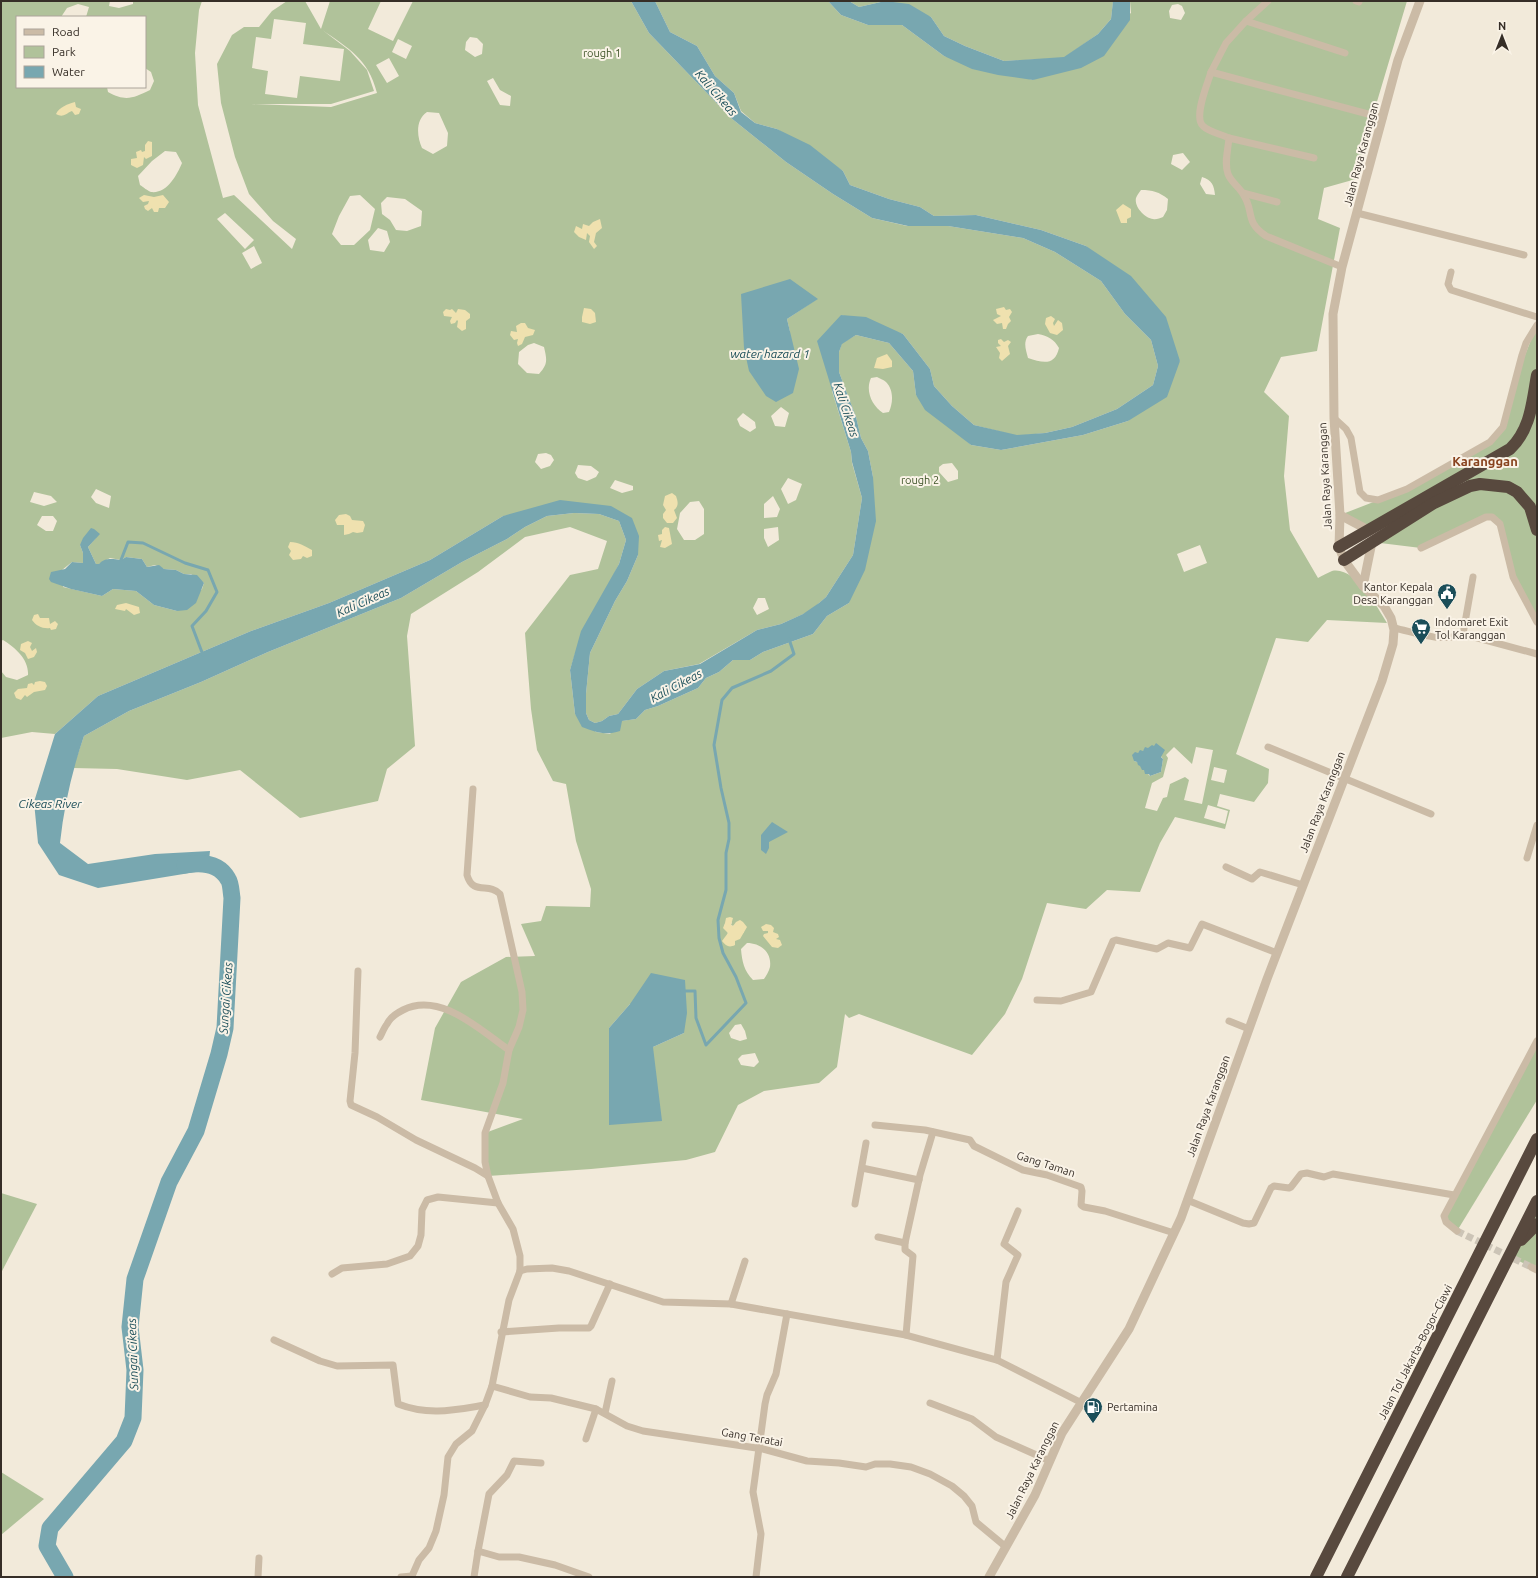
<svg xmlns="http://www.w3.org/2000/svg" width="1538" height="1578" font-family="Ubuntu,sans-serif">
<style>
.green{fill:#b0c29a;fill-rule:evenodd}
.sand{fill:#efe1af}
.water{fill:#78a7b0}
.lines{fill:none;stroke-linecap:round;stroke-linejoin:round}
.stream{stroke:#78a7b0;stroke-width:3}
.river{stroke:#78a7b0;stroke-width:17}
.minor-tunnel{stroke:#ccc4b6;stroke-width:7;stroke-dasharray:7 3.5;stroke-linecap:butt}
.minor{stroke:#cbbba6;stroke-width:7}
.tertiary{stroke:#cbbba6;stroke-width:9}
.motorway{stroke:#58493e;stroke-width:12}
.labels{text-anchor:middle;stroke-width:4;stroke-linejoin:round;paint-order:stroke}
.park-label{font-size:11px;fill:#40552a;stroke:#faf3e7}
.street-label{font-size:11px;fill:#362e27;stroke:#faf3e7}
.poi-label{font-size:11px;fill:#362e27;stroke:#faf3e7;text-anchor:start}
.water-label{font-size:12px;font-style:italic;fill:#1b4e59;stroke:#faf3e7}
.quarter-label{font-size:13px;font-weight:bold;fill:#88431e;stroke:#faf3e7}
</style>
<rect width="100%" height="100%" fill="#f2eada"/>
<!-- green -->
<g class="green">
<path d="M1,1H110L109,6L119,8L133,4V1H202L199,10L195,53L198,105L223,198L234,195L292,249L296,239L273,221L249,194L235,157L221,103L217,64L232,35L244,27H259L272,11L287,1H305L321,29L330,1H381L368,29L393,41L413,1H631L649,33L731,118L786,162L833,194L872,218L907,226H948L1023,238L1055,252L1101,281L1125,314L1151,340L1158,366L1153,385L1117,409L1072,427L1045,433L1017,436L974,425L952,406L934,386L930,369L903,334L841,315L832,391L851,452L852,463L862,498L853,555L826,597L810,611L781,624L757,630L699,664L664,671L637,689L618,714L609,716L602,721L595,723L589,720L586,713V694L590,653L615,601L627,581L638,555L612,507L503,516L430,560L329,603L251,631L98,696L55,734L32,732L1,738V671L6,677L17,680L28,675C29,660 16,648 3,640L1,641ZM78,4L89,7L86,17H145V68L151,72L154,81L150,90C133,98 126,102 108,92L107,87H17V17H61L67,8ZM274,19L306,23L303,44L344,49L340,81L300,76L297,98L265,94L268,71L252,68L256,37L271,39ZM321,29C349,49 368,58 377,93L331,107L251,104H331L374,91L367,70L350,51ZM470,37L477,38L483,44L482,54L475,57L465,50L466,42ZM398,39L412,46L406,59L392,52ZM389,58L399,76L387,83L376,65ZM493,78L500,90L511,96L510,106L500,105L487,81ZM427,112L439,113L448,133L447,146L433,154L422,148C417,137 415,120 427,112ZM165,151L176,152L182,163C177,175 167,194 151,192C148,191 143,187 140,185L138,176L152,161ZM360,195L375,209L370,230L354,245H341L332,234L339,216L350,196ZM387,197L405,199L422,211L421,226L407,231L396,230L390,220L382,214L381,203ZM225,213L254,240L245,249L217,219ZM378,228L387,231L390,242L384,252L370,250L368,240ZM254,246L262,263L251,269L242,253ZM741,294L817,299L787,319L790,332ZM1038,334C1048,336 1054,339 1059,348C1055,366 1043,363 1028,358C1026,350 1023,343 1028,336ZM534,343L544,347C547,360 548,364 539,374L527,373L518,364L519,352L528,345ZM781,407L789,413L785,427L775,426L771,416ZM743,413L755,422L756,428L750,432L740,426L737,419ZM546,453L551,455L554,460L550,466L541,469L535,462L538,454ZM578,465L591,466L599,472L596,477L587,481L578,478L575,473ZM788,478L802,484L796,500L788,504L781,489ZM615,480L633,486V490L622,493L610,488ZM96,489L111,496L109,508L96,503L91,497ZM34,492L51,496L57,502L44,506L30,502ZM773,496L780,509L777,517L764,518V504ZM699,501L704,509V534L695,540H684L677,529L680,513L690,502ZM42,516H53L57,521L53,531H46L37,525ZM778,527L779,540L768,547L764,538V529ZM96,538L88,547L96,564H99L110,558L121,560L126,557L142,559L147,567L155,565L164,569L176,570L184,574H191L204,583L202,589L177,611L154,605L136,591L113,589L102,596L63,587L62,570L72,562L83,563V553L80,545ZM758,598H765L769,609L757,615L753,608Z"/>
<path d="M655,1H828L841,15L868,25H902L944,56L1033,80L1131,13L1130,1H1407L1373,115L1356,179L1324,188L1318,219L1340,228L1317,351L1281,357L1264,392L1289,416L1284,476L1290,530L1318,578C1322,576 1327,573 1332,571C1355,566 1377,607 1387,623L1327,620L1308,642L1276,638L1236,754L1269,769L1268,783L1254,802L1220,794L1217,806L1230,810L1225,829L1175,817L1160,843L1140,892L1107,890L1086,909L1047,903L1022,979L1005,1014L972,1055L859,1014L849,1018L845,1014L837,1067L819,1083L764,1091L738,1105L715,1152L686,1160L591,1169L488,1176L485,1133L523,1119L421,1100L435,1028L461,982L506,957L535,956L521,924L541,921L546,906L590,907L591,889L576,841L566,784L553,781L537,750L531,709L525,633L570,575L598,569L607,541L570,527L525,537L478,572L411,614L407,636L415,746L387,769L378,801L300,818L240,770L187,780L117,769L73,768L84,736L129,711L201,682L268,652L401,598L462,562L507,539L525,527L547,516L574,513L599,514L619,521L626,540L619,564L575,654L570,670L575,714L596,732L610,734L621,721L636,719L645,710L658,706L698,688L706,678L719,672L733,660H750L763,652L813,634L827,616L849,603L873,477L868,451L861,438L856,417L839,372V352L842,343L856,335L889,343L913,371L916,395L971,445L1001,450L1083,435L1128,421L1180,361L1086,246L1041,230L976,215L934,216L920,207L889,199L850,185L843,171L777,129L755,123L741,111L734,93L715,76L697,46L670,32ZM1178,4L1182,6L1185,13L1181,20L1170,18L1169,11L1172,5ZM1183,153L1190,162L1182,170L1171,164L1173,155ZM1202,177C1212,180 1214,185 1215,195L1206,194L1200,184ZM1141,190C1153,190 1159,192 1168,199L1167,210L1163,217C1160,218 1156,220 1153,219C1145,218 1134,207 1136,198C1137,195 1139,193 1141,190ZM877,377C879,378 884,380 886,382C894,390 893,403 889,412L883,413C872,406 865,391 871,378ZM952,463L958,471V479L948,482L939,472V467L943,464ZM1200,545L1207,563L1184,572L1177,554ZM1154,746L1163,759L1161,772L1150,776L1137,762L1134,761V758L1138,753ZM1174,747L1192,764L1196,747L1213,750L1202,804L1184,800L1189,780L1185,777L1170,784L1167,797L1163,798L1157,811L1145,808L1152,783L1163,777L1168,758L1166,755ZM1214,767L1227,770L1224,783L1211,780ZM1208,805L1228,811L1225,824L1204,818ZM732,922L731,925L733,926L736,924L744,932L734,941L727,935L728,933L724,925ZM747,943C760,943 772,952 770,967C769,971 766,976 764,979L753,980C744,971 742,961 741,949ZM630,1004L684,1033L653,1047L609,1028ZM741,1024L745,1031L747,1039L740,1041L731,1038L729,1033L735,1025ZM755,1053L759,1062L754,1067L741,1065L738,1059L742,1055Z"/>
<polygon points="849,1 1113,1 1113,2 1111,19 1098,34 1064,58 1004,61 965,46 944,36 931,17 885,1 859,7"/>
<polygon points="1537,325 1537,622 1519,589 1500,524 1492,517 1421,548 1372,542 1469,485 1461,476 1370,531 1340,515 1407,489 1490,441 1503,427 1517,375"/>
<polygon points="1537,1041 1537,1100 1457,1231 1444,1216"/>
<polygon points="1,1193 37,1204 1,1273"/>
<polygon points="1537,1201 1537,1270 1509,1256"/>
<polygon points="1,1472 44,1499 1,1535"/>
</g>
<!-- sand -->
<g class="sand">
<path d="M75,102L76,107L81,109L79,114L75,115L72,111C65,114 63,118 56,114C59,107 68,104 75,102Z"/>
<polygon points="148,141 152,142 152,156 146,159 144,157 143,165 137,168 131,165 131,159 137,158 136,152 141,150 142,152 145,151 145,145"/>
<polygon points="144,195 154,197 163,195 169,202 165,208 159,208 158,212 154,212 152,208 148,211 145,209 144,206 148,204 149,201 143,202 139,198"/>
<polygon points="1123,204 1131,209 1131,217 1127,219 1127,223 1121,223 1116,210"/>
<polygon points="600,219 602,228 596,233 594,242 597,246 594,249 589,242 590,236 587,233 586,240 579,237 574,232 576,226 582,229 583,224 589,226 593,222"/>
<polygon points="1004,307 1006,310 1010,309 1012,312 1009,317 1011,321 1008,324 1006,329 1003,329 1002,323 997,324 993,320 1001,316 997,314 996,309"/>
<polygon points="584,308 591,309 595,313 596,322 590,324 582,322 582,317"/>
<polygon points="446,309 450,310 452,309 456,313 458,309 465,310 470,314 470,318 466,321 466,329 462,331 457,327 458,321 457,320 455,323 451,324 450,321 452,317 444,316 443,312"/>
<polygon points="1051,316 1055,319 1053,323 1054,326 1058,320 1062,323 1063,330 1057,335 1050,333 1045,324 1046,318"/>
<polygon points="521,323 525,323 528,328 535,330 533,335 525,337 522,344 518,346 517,343 518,339 514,340 510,335 511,331 517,332 516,326"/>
<polygon points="1001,339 1004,342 1008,340 1011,342 1008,346 1010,354 1002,361 999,358 1000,353 996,347 1001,346 998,343 998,340"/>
<polygon points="887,354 892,361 892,367 883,369 874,368 877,358"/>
<path d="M672,493L676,496C678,502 679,506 674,510L677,518L673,523H667L663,518V514L666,510L663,505L665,496Z"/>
<polygon points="346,514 350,516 352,520 363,521 365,525 363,532 357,533 353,532 349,534 344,535 344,525 337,525 335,520 339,515"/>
<polygon points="665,527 669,528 672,544 665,548 660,547 662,540 659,541 658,535 662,534 662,530"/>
<path d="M290,542C299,542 304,546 312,550V556L307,558L303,556L301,559L293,560L289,555L291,551L288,547Z"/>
<polygon points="126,603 139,607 140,613 134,615 126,609 125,611 115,609 117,605"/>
<path d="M38,614L40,618H49L50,624L55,621L58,624L56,629L51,630L50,628C43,629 36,626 32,620L34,615Z"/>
<polygon points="28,641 32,643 30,647 32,651 36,648 37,652 34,657 28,659 25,653 20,650 21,644"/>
<polygon points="40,681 45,682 47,686 45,690 34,692 27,697 25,695 21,700 16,698 14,693 18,689 27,688 28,684 32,683 34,685 35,682"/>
<path d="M730,917L733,918L731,925L733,926L736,922L740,920L743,922L747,927L740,939L735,941V945C729,948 726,946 722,941L728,933L723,928L725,923L726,918Z"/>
<polygon points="766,924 771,925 774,928 773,932 778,934 779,937 776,939 780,940 782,945 778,948 772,947 763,936 764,934 768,933 768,931 763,931 761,927"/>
</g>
<!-- water -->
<g class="water">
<path d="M631,1H655L670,32L697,46L715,76L734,93L741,112L755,123L777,129L810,145L843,171L850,185L889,199L920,207L934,216L976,215L1041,230L1086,246L1131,276L1166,317L1180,361L1167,397L1128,421L1083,435L1001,450L971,445L925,410L916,395L913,371L889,343L856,335L842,344L839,352V372L856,417L861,438L868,451L873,477L876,521L865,570L849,603L827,616L813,634L763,652L750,660H733L719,672L706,678L698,688L658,706L645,710L636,719L622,721L620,731C605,736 596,732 582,727L575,714L570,670L581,631L619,564L626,540L619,521L599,514L574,513L547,516L525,527L507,539L462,562L401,598L268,652L201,682L129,711L84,736C72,771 64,806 60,843L88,864L155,854L210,851L208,870L98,888L59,875L38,843L34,802L55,734L98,696L251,631L329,603L430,560L503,516L560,500L611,506L632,518L639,536L638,555L627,581L615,601L590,653L586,694V713L589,720L595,723L602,721L609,716L618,714L637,689L664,671L700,664L757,630L781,624L803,614L819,603L826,597L853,555L862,498L852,462L851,452L817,341L841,315L866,317L903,334L930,369L934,386L952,406L974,425L1017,435L1045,433L1072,427L1117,409L1153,385L1158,366L1151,340L1125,314L1101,281L1055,252L1023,238L948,226H908L872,218L833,194L786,162L731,118L649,33Z"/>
<polygon points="828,1 849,1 859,7 885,1 909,4 931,17 944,36 965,46 1004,61 1064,57 1098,34 1111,19 1113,1 1130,1 1130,20 1104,56 1081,68 1033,80 998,75 972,69 944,56 902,25 868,25 841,15"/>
<polygon points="790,279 818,299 787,319 799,369 793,393 776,402 766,396 749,371 744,348 741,294"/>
<path d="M91,528L94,529L100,534L88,547L96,564H99C105,557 113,559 121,560L126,557L142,559L147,567L159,565L164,569L176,570L184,574L197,575L204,583L196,603L187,610L177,611L154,605L136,591L113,589L102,596L71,589L51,582L49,579L51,572L65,569L72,562L83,563V553L80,545L83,538Z"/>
<polygon points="1156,743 1165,750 1161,757 1163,759 1161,772 1150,776 1149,774 1145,774 1144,770 1142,770 1140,766 1138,765 1137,762 1134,761 1132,755 1135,752 1138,753 1140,750 1143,751 1145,747 1148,748 1152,745 1154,746"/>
<polygon points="772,822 788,832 769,842 769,848 766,854 761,850 761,835"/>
<polygon points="651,973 685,980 687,1013 684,1033 653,1047 662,1121 609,1125 609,1028 630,1004"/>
</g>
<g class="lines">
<!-- stream -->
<g class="stream">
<polyline points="121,560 128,542 143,543 185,563 208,570 217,592 206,611 192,626 203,655"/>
<polyline points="682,991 695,991 696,1018 706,1045 746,1003 736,977 723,953 719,938 718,920 726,890 726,853 729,839 729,823 721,788 714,745 722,700 732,688 771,671 794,654 789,639"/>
</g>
<!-- river -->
<path class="river" d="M65,1577L47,1546L50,1528L124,1441L133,1418L135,1370L130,1327L135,1279L169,1182L196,1131L219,1054L225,1028L232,898C231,892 231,883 228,879C219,863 201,862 185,865"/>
<!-- minor-tunnel -->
<polyline class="minor-tunnel" points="1457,1231 1531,1267"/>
<!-- minor -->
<g class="minor">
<polyline points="1356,1 1359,2"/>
<polyline points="1246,21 1268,1"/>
<polyline points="1211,72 1226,43 1246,21 1345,53"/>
<path d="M1229,138C1221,134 1209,132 1203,126C1193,117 1208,83 1211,72L1383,118"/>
<path d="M1314,158L1229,138C1228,150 1224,163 1228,174C1231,182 1239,187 1243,194C1255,212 1244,221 1266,236L1342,267"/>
<polyline points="1243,193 1277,202"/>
<polyline points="1357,213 1524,255"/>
<polyline points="1451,272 1448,284 1451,290 1537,317"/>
<polyline points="1334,418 1346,429 1351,438 1360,492 1366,498 1378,500 1407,489 1490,442 1503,427 1522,355 1526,343 1537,325"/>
<polyline points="1421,548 1486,517 1492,517 1500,524 1513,577 1537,622"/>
<path d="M1394,628C1417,633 1441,643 1463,634L1537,654"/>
<polyline points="1463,634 1473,577"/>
<polyline points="1268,747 1431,814"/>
<polyline points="1527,858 1537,825"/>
<polyline points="1226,867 1252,879 1260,872 1303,885"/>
<polyline points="358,971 355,1053 350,1101 351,1105 377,1117 416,1140 475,1168 488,1176"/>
<polyline points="1037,1000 1061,1001 1091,992 1113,941 1116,940 1157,949 1168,943 1190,948 1202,924 1277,953"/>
<polyline points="1229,1021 1249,1029"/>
<path d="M380,1037C382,1033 384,1028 387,1024C390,1018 397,1013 403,1010C440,991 480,1030 509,1050"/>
<polyline points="875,1125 925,1130 970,1140 974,1146 1023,1170 1047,1175 1081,1187 1082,1191 1081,1205 1084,1207 1105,1211 1174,1233"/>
<polyline points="862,1168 919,1180"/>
<polyline points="1187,1200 1243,1223 1249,1224 1254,1223 1271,1188 1274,1186 1289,1188 1291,1187 1301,1174 1307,1173 1324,1177 1333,1174 1454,1195"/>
<polyline points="855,1204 866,1143"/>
<polyline points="1457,1231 1446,1222 1444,1216 1537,1041"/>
<polyline points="878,1237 905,1243"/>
<polyline points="1531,1267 1537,1270"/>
<polyline points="520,1271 527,1269 552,1268 569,1271 663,1302 731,1304 906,1335 997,1360 1082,1403"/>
<polyline points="332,1274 342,1268 387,1264 410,1256 418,1246 421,1235 422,1210 427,1200 438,1197 498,1203"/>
<polyline points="731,1304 745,1261"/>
<polyline points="501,1332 559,1328 589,1328 591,1326 610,1284"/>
<polyline points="906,1335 913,1256 905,1250 905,1243 920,1175 933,1132"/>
<path d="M274,1340L320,1361L337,1366L393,1365L398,1404C429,1416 454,1410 485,1405"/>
<polyline points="997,1360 1006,1282 1018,1255 1004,1244 1018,1211"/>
<polyline points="492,1386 530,1397 551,1398 596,1409 627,1426 643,1431 763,1449 807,1461 839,1463 866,1467 875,1464 890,1464 911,1467 930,1474 952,1486 964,1496 972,1506 976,1522 1006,1547"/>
<polyline points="930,1403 972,1419 996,1437 1050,1461"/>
<polyline points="605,1413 612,1381"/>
<polyline points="586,1439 596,1409"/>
<polyline points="478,1551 489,1494 507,1475 514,1461 541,1463"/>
<polyline points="258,1577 259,1558"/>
<path d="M401,1577L412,1576L419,1560L429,1548L436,1531L444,1495L448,1457L456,1444L472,1431L485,1405L492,1386L509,1300L520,1271V1256L513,1229L498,1203L488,1176L485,1162V1133L503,1083L509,1050L519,1027L523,1010L522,992L500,894C489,882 473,896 467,875L473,789"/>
<polyline points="474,1577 478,1551 499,1557 519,1557 555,1565 589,1577"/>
<polyline points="756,1577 761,1534 753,1492 765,1404 767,1395 776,1374 787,1314"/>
</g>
<!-- tertiary -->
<g class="tertiary">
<polyline points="1340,515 1370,531"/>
<polyline points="1363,586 1372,542"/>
<polyline points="989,1577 1035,1495 1062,1433 1129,1329 1181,1218 1267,979 1382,681 1393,644 1394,630 1391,618 1384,606 1363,586 1344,560 1339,547 1340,515 1334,418 1333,314 1342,267 1398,60 1420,1"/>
</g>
<!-- motorway -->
<g class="motorway">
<path d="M1339,547L1510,449C1531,429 1532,402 1537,375"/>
<polyline points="1344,560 1434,503 1470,486 1480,484 1508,487 1517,492 1530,507 1537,530"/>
<polyline points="1521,1240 1537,1224"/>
<polyline points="1316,1577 1537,1139"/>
<polyline points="1347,1577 1537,1201"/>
</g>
</g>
<!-- icons -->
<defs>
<g id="civic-pin" transform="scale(1)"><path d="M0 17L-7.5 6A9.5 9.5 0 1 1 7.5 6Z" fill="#1b4e59" stroke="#faf3e7"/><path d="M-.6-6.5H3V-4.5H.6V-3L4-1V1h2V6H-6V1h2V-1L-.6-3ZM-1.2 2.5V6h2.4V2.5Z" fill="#fff"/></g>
<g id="supermarket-pin" transform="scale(1)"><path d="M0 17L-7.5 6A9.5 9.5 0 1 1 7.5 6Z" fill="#1b4e59" stroke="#faf3e7"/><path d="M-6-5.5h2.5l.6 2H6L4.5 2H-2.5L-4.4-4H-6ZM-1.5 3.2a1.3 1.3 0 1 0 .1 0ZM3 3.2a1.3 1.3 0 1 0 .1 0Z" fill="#fff"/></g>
<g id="fuel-pin" transform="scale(1)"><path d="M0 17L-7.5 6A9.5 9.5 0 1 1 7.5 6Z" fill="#1b4e59" stroke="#faf3e7"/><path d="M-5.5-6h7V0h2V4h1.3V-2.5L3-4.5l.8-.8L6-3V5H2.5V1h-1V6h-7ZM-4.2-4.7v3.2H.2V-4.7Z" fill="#fff"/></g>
</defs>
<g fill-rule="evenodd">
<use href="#civic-pin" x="1447" y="593"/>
<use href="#supermarket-pin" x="1421" y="628"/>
<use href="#fuel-pin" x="1093" y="1407"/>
</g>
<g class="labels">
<!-- park labels -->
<g class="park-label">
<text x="602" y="57">rough 1</text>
<text x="920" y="484">rough 2</text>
</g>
<!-- street labels -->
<g class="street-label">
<text transform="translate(1361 154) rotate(-75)" y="4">Jalan Raya Karanggan</text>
<text transform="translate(1325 476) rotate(-93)" y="4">Jalan Raya Karanggan</text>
<text transform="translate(1322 802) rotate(-69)" y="4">Jalan Raya Karanggan</text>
<text transform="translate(1208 1106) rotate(-70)" y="4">Jalan Raya Karanggan</text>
<text transform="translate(1046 1164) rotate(18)" y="4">Gang Taman</text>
<text transform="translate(1415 1352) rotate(-63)" y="4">Jalan Tol Jakarta–Bogor–Ciawi</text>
<text transform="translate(752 1437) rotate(10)" y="4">Gang Teratai</text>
<text transform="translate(1032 1470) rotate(-64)" y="4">Jalan Raya Karanggan</text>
</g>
<!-- poi labels -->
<g class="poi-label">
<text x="1433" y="591" text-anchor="end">Kantor Kepala<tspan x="1433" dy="13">Desa Karanggan</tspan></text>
<text x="1435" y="626">Indomaret Exit<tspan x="1435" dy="13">Tol Karanggan</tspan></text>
<text x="1107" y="1411">Pertamina</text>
</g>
<!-- water labels -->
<g class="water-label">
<text transform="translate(716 93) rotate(49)" y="4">Kali Cikeas</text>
<text x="770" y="358">water hazard 1</text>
<text transform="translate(846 410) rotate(72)" y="4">Kali Cikeas</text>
<text transform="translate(363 602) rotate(-24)" y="4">Kali Cikeas</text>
<text transform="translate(676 686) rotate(-28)" y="4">Kali Cikeas</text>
<text x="50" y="808">Cikeas River</text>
<text transform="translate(226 998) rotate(-86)" y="4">Sungai Cikeas</text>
<text transform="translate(133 1354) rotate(-92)" y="4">Sungai Cikeas</text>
</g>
<!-- quarter labels -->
<g class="quarter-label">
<text x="1485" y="466">Karanggan</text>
</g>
</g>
<!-- border -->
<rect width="1538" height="1578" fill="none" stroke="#362e27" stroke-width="4"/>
<!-- legend -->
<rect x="16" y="16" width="130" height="72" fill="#faf3e7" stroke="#aca49a"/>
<rect x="24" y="29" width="20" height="6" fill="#cbbba6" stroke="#aca49a"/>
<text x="52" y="36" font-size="12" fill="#362e27">Road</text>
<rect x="24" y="46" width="20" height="12" fill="#b0c29a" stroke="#aca49a"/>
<text x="52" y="56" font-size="12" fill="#362e27">Park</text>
<rect x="24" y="66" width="20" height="12" fill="#78a7b0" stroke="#aca49a"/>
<text x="52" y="76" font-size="12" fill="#362e27">Water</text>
<!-- north arrow -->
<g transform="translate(1502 36)" stroke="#faf3e7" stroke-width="3" paint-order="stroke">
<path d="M0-3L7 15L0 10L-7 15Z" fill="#362e27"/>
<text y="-6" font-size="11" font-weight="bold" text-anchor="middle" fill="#362e27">N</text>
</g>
</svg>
